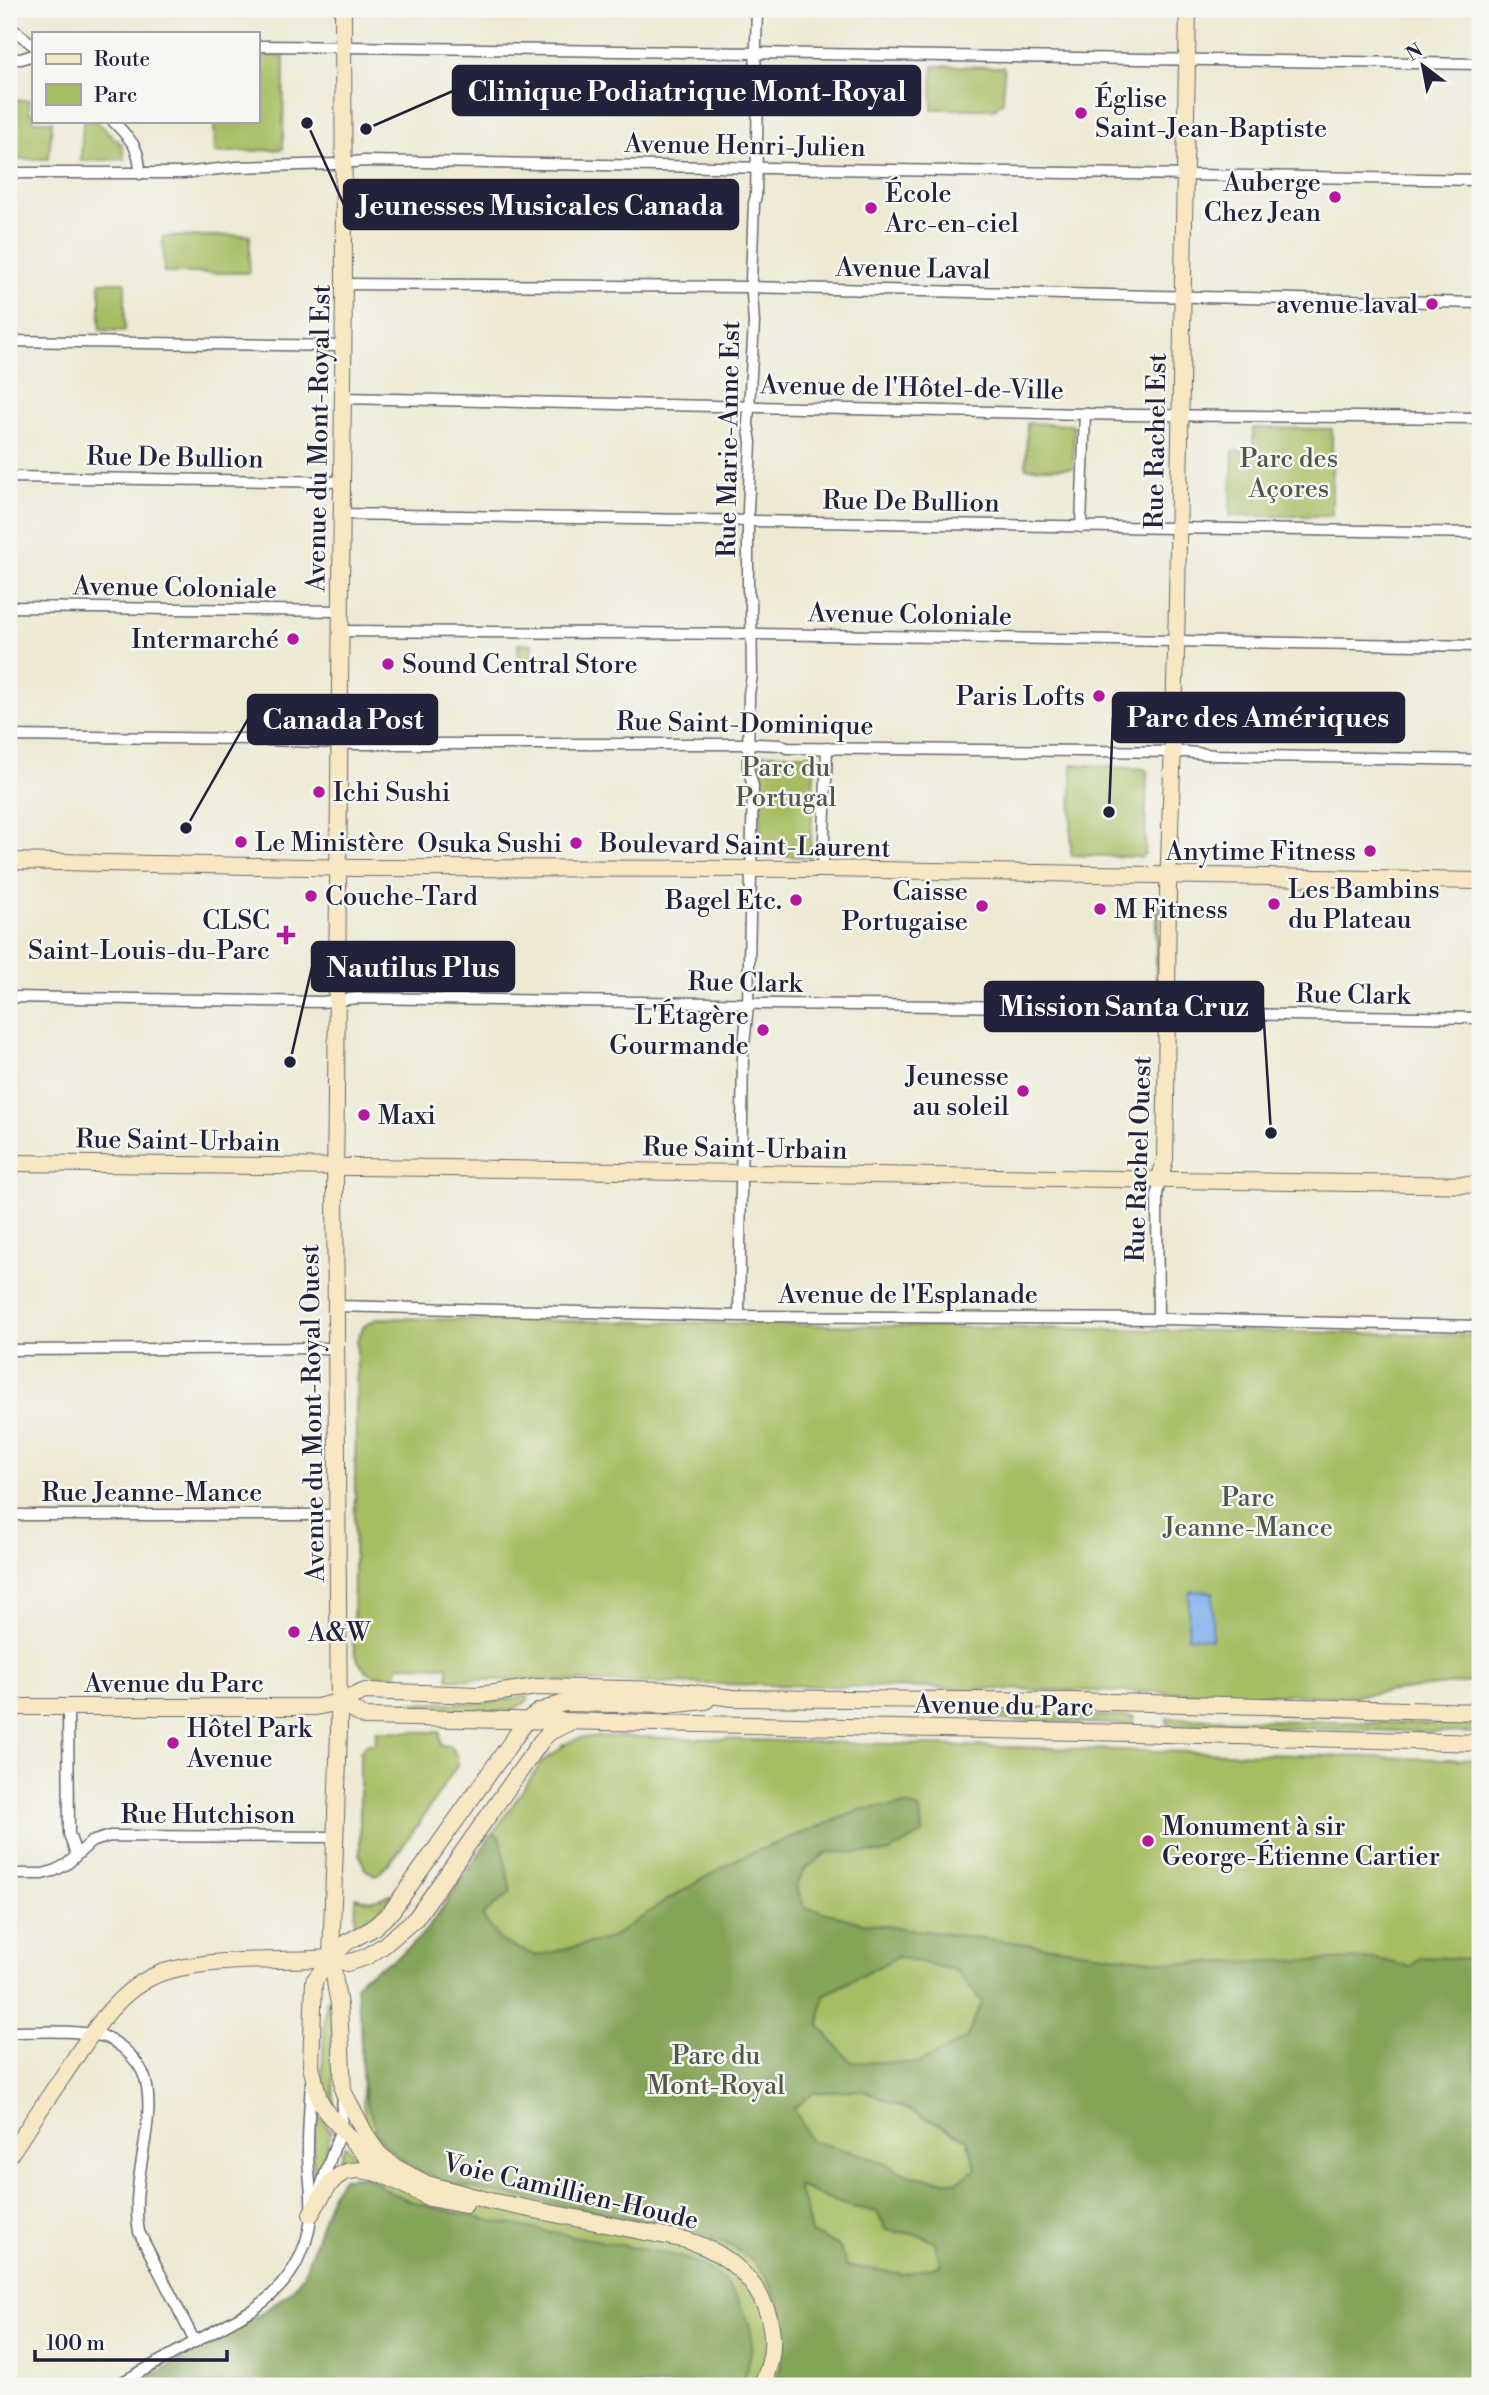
<svg xmlns="http://www.w3.org/2000/svg" width="1489" height="2395" font-family="'Libre Bodoni',serif">
<style>
.green{fill:#a6bd62;stroke:#64704e;stroke-width:2}
.forest{fill:#84a458;stroke:#53634a;stroke-width:2;fill-rule:evenodd}
.water{fill:#7db0ea;stroke:#506992;stroke-width:2}
.lines{fill:none;stroke-linecap:round;stroke-linejoin:round}
.street-casing{stroke:#696870;stroke-width:13}
.secondary-casing{stroke:#696870;stroke-width:18}
.street{stroke:#fff;stroke-width:10}
.secondary{stroke:#f7e8c3;stroke-width:16}
.poi-dot{fill:#b5179e;stroke:#f6f6f2;stroke-width:2.5}
.labels{text-anchor:middle;stroke-width:5;stroke-linejoin:round;paint-order:stroke}
.poi-label{font-size:26px;fill:#22223b;stroke:#f6f6f2;text-anchor:start}
.street-label{font-size:26px;fill:#22223b;stroke:#f6f6f2}
.park-label{font-size:26px;fill:#505849;stroke:#f6f6f2}
.leader{fill:none;stroke:#22223b;stroke-width:2.5}
.callout-dot{fill:#22223b;stroke:#f6f6f2;stroke-width:2.5}
.callout{fill:#22223b;stroke:#22223b;stroke-width:2.5}
.callout-label{font-size:28px;text-anchor:middle;font-weight:bold;fill:#fff}
</style>
<rect width="100%" height="100%" fill="#f6f6f2"/>
<filter id="ink" filterUnits="userSpaceOnUse"><feTurbulence type="fractalNoise" baseFrequency=".0143" numOctaves="2"/><feDisplacementMap in="SourceGraphic" scale="14" xChannelSelector="R" yChannelSelector="G"/><feConvolveMatrix kernelMatrix="1 2 1 2 8 2 1 2 1" color-interpolation-filters="sRGB"/></filter>
<filter id="wash" filterUnits="userSpaceOnUse"><feTurbulence type="fractalNoise" baseFrequency=".00686" numOctaves="4" result="noise"/><feDisplacementMap in="SourceGraphic" scale="28" xChannelSelector="R" yChannelSelector="G"/><feGaussianBlur stdDeviation="1.57" result="paint"/><feColorMatrix in="noise" values="0 0 0 0 0 0 0 0 0 0 0 0 0 0 0 0 0 1.4 0 .05"/><feComposite in="paint" operator="in"/></filter>
<g filter="url(#wash)">
<rect width="100%" height="100%" fill="#ede9d3"/>
<!-- green -->
<g class="green">
<polygon points="257,56 284,56 283,149 215,153 214,121 257,121"/>
<polygon points="933,66 1004,67 1003,101 994,109 932,109"/>
<polygon points="29,100 29,112 33,113 33,121 52,121 49,159 9,159 9,101"/>
<polygon points="83,121 96,121 122,145 124,159 81,161"/>
<polygon points="250,235 249,273 164,273 163,237"/>
<polygon points="100,282 125,282 125,331 100,330"/>
<polygon points="1027,423 1072,425 1074,427 1073,468 1026,468"/>
<polygon points="1253,428 1332,429 1332,516 1230,516 1233,451 1253,451"/>
<polygon points="518,643 532,644 531,672 519,673"/>
<polygon points="759,754 815,754 810,857 761,855"/>
<polygon points="1072,764 1144,769 1147,771 1145,853 1141,857 1071,855"/>
<rect x="1156" y="898" width="3" height="97"/>
<path d="M378,1318L1480,1335V1681L1351,1696L448,1679V1666L398,1665L396,1678C371,1679 357,1669 353,1644L357,1340L364,1326Z"/>
<polygon points="527,1696 528,1701 508,1712 373,1708 373,1703 484,1703"/>
<polygon points="1020,1714 1134,1717 1133,1725 974,1719 974,1715"/>
<polygon points="1167,1718 1480,1725 1480,1733 1167,1725"/>
<path d="M376,1731L440,1732L441,1745L451,1746L457,1757V1766C444,1784 390,1872 375,1875L365,1869L360,1853V1751L366,1744H375Z"/>
<polygon points="600,1736 1480,1760 1480,2386 133,2386 276,2305 291,2291 304,2274 315,2246 328,2203 366,2175 360,2017 356,1986 363,1976 395,1960 424,1934 542,1762 564,1746 562,1745 580,1738"/>
<path d="M390,1894L392,1895L378,1912L355,1928L356,1897C368,1903 378,1900 390,1894Z"/>
<polygon points="326,2000 331,2001 334,2105 330,2106 323,2086 322,2076"/>
<polygon points="317,2114 331,2131 318,2178 313,2176 314,2116"/>
<polygon points="344,2146 347,2147 360,2162 340,2167 338,2163"/>
</g>
<!-- forest -->
<g class="forest">
<path d="M906,1805L920,1809L922,1834L888,1853L828,1852L804,1870L796,1887L805,1907L862,1923L1175,1963L1377,1959L1411,1967L1420,1957L1480,1959V1994L1475,1998C1474,2029 1471,2059 1480,2089V2386H775C793,2343 783,2281 742,2253C726,2242 706,2235 687,2229L452,2184C417,2171 396,2161 374,2130L376,2126C357,2088 363,2058 360,2019C359,2008 356,1997 356,1986C363,1972 390,1964 404,1952C438,1924 466,1871 492,1834L498,1835L501,1841L511,1892L482,1916L501,1941L536,1956L611,1938L667,1900L737,1859L863,1809ZM897,1957L957,1971L982,2002L966,2039L919,2063L851,2062L819,2026L824,1995ZM862,2090L915,2113L967,2139L976,2168L957,2182L911,2176L867,2156L811,2141L794,2108L813,2093ZM798,2186L844,2205L877,2212L886,2230L920,2235L935,2242L940,2265L905,2274L847,2266L839,2246L811,2233L805,2206L798,2191Z"/>
<path d="M366,2176L391,2193L418,2204L492,2221L659,2252C696,2260 720,2268 739,2303C746,2314 751,2326 752,2339C753,2355 745,2372 740,2386H133L259,2315L291,2291L304,2274L332,2193L343,2178Z"/>
</g>
<!-- water -->
<polygon class="water" points="1192,1591 1213,1592 1212,1639 1188,1637 1189,1594"/>
</g>
<g filter="url(#ink)">
<g class="lines">
<!-- street casing -->
<g class="street-casing">
<g id="street">
<polyline points="9,26 33,45"/>
<path d="M257,46C665,49 1073,58 1480,64"/>
<polyline points="9,59 21,59 33,55"/>
<path d="M113,121C131,140 140,147 140,174"/>
<polyline points="9,173 183,173 237,167 332,164 364,161 1480,180"/>
<polyline points="344,284 744,287 1480,303"/>
<polyline points="9,341 344,346"/>
<polyline points="342,398 1131,415 1480,418"/>
<polyline points="9,477 341,482"/>
<polyline points="341,514 1480,533"/>
<polyline points="1081,527 1085,413"/>
<polyline points="9,607 340,611"/>
<polyline points="340,631 758,634 1480,646"/>
<polyline points="9,736 250,739 357,744 757,744 780,745 787,748 1186,752 1215,755 1480,760"/>
<polyline points="823,869 827,748"/>
<path d="M9,997L322,1002L357,998C604,1002 852,1005 1099,1008L1115,1012L1480,1018"/>
<polyline points="335,1306 739,1316 1165,1319 1480,1326"/>
<polyline points="739,1316 743,1055 748,1005 753,786 748,768 749,694 752,676 751,604 748,590 748,510 751,442 748,424 754,323 751,280 754,203 756,196 758,89 755,78 757,9"/>
<polyline points="1158,1319 1157,1195 1160,1179"/>
<polyline points="9,1350 337,1348"/>
<polyline points="9,1515 338,1515"/>
<polyline points="68,1707 69,1834 76,1854"/>
<polyline points="9,1874 42,1874 54,1871 67,1864 91,1842 110,1836 334,1837"/>
<path d="M9,2032C39,2032 75,2029 105,2037C112,2039 117,2044 123,2048C132,2056 141,2065 145,2078C158,2123 129,2180 139,2232L195,2342"/>
<polyline points="319,2192 341,2128 343,2096"/>
<path d="M115,2386L254,2309C286,2287 308,2254 311,2216C313,2193 307,2169 308,2146C308,2125 310,2103 311,2082"/>
</g>
</g>
<!-- secondary casing -->
<g class="secondary-casing">
<g id="secondary">
<path d="M343,9L344,284L335,1190L339,1731L331,1958L339,2005L343,2091L367,2137L379,2154L395,2167L427,2184L490,2201L686,2240C750,2258 794,2322 761,2386"/>
<polyline points="9,861 356,868 823,869 1480,881"/>
<polyline points="9,1163 443,1168 1480,1185"/>
<polyline points="1160,1179 1165,1159 1166,1101 1168,890 1176,652 1188,9"/>
<polyline points="339,1702 365,1717 1131,1733 1480,1743"/>
<polyline points="9,1707 316,1707 339,1702 365,1691 479,1695 537,1687 670,1690 733,1698 1072,1701 1480,1712"/>
<path d="M9,2156C27,2129 45,2102 63,2076C90,2036 120,1982 171,1970C223,1957 278,1962 331,1958L347,1963L366,1957L383,1946L416,1918L542,1740L550,1732L568,1723"/>
<polyline points="465,2205 430,2198 382,2174 327,2113 319,2099 311,2066 314,1981 331,1958 347,1942 372,1929 391,1912 527,1720 540,1711 564,1703 668,1705 706,1701"/>
<path d="M311,2214C331,2181 338,2161 380,2174"/>
</g>
</g>
<!-- street -->
<use href="#street" class="street"/>
<!-- secondary -->
<use href="#secondary" class="secondary"/>
</g>
</g>
<!-- markers -->
<g class="poi-dot">
<circle cx="1081" cy="113" r="7"/>
<circle cx="1335" cy="197" r="7"/>
<circle cx="871" cy="208" r="7"/>
<circle cx="1432" cy="304" r="7"/>
<circle cx="293" cy="639" r="7"/>
<circle cx="388" cy="664" r="7"/>
<circle cx="1099" cy="696" r="7"/>
<circle cx="319" cy="792" r="7"/>
<circle cx="241" cy="842" r="7"/>
<circle cx="576" cy="843" r="7"/>
<circle cx="1370" cy="851" r="7"/>
<circle cx="311" cy="896" r="7"/>
<circle cx="796" cy="900" r="7"/>
<circle cx="1274" cy="904" r="7"/>
<circle cx="982" cy="906" r="7"/>
<circle cx="1100" cy="909" r="7"/>
<path d="M282.5 924.5h7v7h7v7h-7v7h-7v-7h-7v-7h7z"/>
<circle cx="763" cy="1030" r="7"/>
<circle cx="1023" cy="1091" r="7"/>
<circle cx="364" cy="1115" r="7"/>
<circle cx="294" cy="1632" r="7"/>
<circle cx="173" cy="1743" r="7"/>
<circle cx="1148" cy="1841" r="7"/>
</g>
<g class="labels">
<!-- poi labels -->
<g class="poi-label">
<text x="1095" y="107">Église<tspan x="1095" dy="30">Saint-Jean-Baptiste</tspan></text>
<text x="1321" y="191" text-anchor="end">Auberge<tspan x="1321" dy="30">Chez Jean</tspan></text>
<text x="885" y="202">École<tspan x="885" dy="30">Arc-en-ciel</tspan></text>
<text x="1418" y="313" text-anchor="end">avenue laval</text>
<text x="279" y="648" text-anchor="end">Intermarché</text>
<text x="402" y="673">Sound Central Store</text>
<text x="1085" y="705" text-anchor="end">Paris Lofts</text>
<text x="333" y="801">Ichi Sushi</text>
<text x="255" y="851">Le Ministère</text>
<text x="562" y="852" text-anchor="end">Osuka Sushi</text>
<text x="1356" y="860" text-anchor="end">Anytime Fitness</text>
<text x="1288" y="898">Les Bambins<tspan x="1288" dy="30">du Plateau</tspan></text>
<text x="968" y="900" text-anchor="end">Caisse<tspan x="968" dy="30">Portugaise</tspan></text>
<text x="325" y="905">Couche-Tard</text>
<text x="782" y="909" text-anchor="end">Bagel Etc.</text>
<text x="1114" y="918">M Fitness</text>
<text x="270" y="929" text-anchor="end">CLSC<tspan x="270" dy="30">Saint-Louis-du-Parc</tspan></text>
<text x="749" y="1024" text-anchor="end">L'Étagère<tspan x="749" dy="30">Gourmande</tspan></text>
<text x="1009" y="1085" text-anchor="end">Jeunesse<tspan x="1009" dy="30">au soleil</tspan></text>
<text x="378" y="1124">Maxi</text>
<text x="308" y="1641">A&amp;W</text>
<text x="187" y="1737">Hôtel Park<tspan x="187" dy="30">Avenue</tspan></text>
<text x="1162" y="1835">Monument à sir<tspan x="1162" dy="30">George-Étienne Cartier</tspan></text>
</g>
<!-- street labels -->
<g class="street-label">
<text transform="translate(745 145) rotate(1)" y="9">Avenue Henri-Julien</text>
<text transform="translate(913 268) rotate(1)" y="9">Avenue Laval</text>
<text transform="translate(912 387) rotate(1)" y="9">Avenue de l'Hôtel-de-Ville</text>
<text transform="translate(318 438) rotate(-89)" y="9">Avenue du Mont-Royal Est</text>
<text transform="translate(728 439) rotate(-89)" y="9">Rue Marie-Anne Est</text>
<text transform="translate(1155 441) rotate(-89)" y="9">Rue Rachel Est</text>
<text transform="translate(175 457) rotate(1)" y="9">Rue De Bullion</text>
<text transform="translate(911 501) rotate(1)" y="9">Rue De Bullion</text>
<text transform="translate(175 587) rotate(1)" y="9">Avenue Coloniale</text>
<text transform="translate(910 614) rotate(1)" y="9">Avenue Coloniale</text>
<text transform="translate(745 723) rotate(1)" y="9">Rue Saint-Dominique</text>
<text transform="translate(745 845) rotate(1)" y="9">Boulevard Saint-Laurent</text>
<text transform="translate(745 982) rotate(1)" y="9">Rue Clark</text>
<text transform="translate(1353 994) rotate(1)" y="9">Rue Clark</text>
<text transform="translate(178 1140) rotate(1)" y="9">Rue Saint-Urbain</text>
<text transform="translate(745 1148) rotate(1)" y="9">Rue Saint-Urbain</text>
<text transform="translate(1138 1159) rotate(-88)" y="9">Rue Rachel Ouest</text>
<text x="908" y="1303">Avenue de l'Esplanade</text>
<text transform="translate(312 1413) rotate(-91)" y="9">Avenue du Mont-Royal Ouest</text>
<text x="152" y="1501">Rue Jeanne-Mance</text>
<text x="174" y="1692">Avenue du Parc</text>
<text transform="translate(1004 1705) rotate(1)" y="9">Avenue du Parc</text>
<text x="208" y="1823">Rue Hutchison</text>
<text transform="translate(571 2191) rotate(13)" y="9">Voie Camillien-Houde</text>
</g>
<!-- park labels -->
<g class="park-label">
<text x="1289" y="467">Parc des<tspan x="1289" dy="30">Açores</tspan></text>
<text x="786" y="776">Parc du<tspan x="786" dy="30">Portugal</tspan></text>
<text x="1248" y="1506">Parc<tspan x="1248" dy="30">Jeanne-Mance</tspan></text>
<text x="716" y="2064">Parc du<tspan x="716" dy="30">Mont-Royal</tspan></text>
</g>
</g>
<!-- callouts -->
<path class="leader" d="M366 129L453 91M307 123L344 205M1109 812L1113 717M186 828L248 719M290 1062L312 967M1271 1133L1263 1007"/>
<g class="callout-dot">
<circle cx="366" cy="129" r="7"/>
<circle cx="307" cy="123" r="7"/>
<circle cx="1109" cy="812" r="7"/>
<circle cx="186" cy="828" r="7"/>
<circle cx="290" cy="1062" r="7"/>
<circle cx="1271" cy="1133" r="7"/>
</g>
<g class="callout">
<rect x="453" y="66" width="467" height="49" rx="7"/>
<rect x="344" y="180" width="394" height="49" rx="7"/>
<rect x="1113" y="693" width="291" height="49" rx="7"/>
<rect x="248" y="695" width="189" height="49" rx="7"/>
<rect x="312" y="942" width="202" height="49" rx="7"/>
<rect x="985" y="982" width="278" height="49" rx="7"/>
</g>
<g class="callout-label">
<text x="687" y="101">Clinique Podiatrique Mont-Royal</text>
<text x="541" y="215">Jeunesses Musicales Canada</text>
<text x="1258" y="727">Parc des Amériques</text>
<text x="343" y="729">Canada Post</text>
<text x="413" y="977">Nautilus Plus</text>
<text x="1124" y="1016">Mission Santa Cruz</text>
</g>
<!-- margin -->
<rect width="1489" height="2395" fill="none" stroke="#f6f6f2" stroke-width="35"/>
<!-- legend -->
<rect x="32" y="32" width="228" height="91" fill="#f6f6f2" stroke="#a1a1a9" stroke-width="2"/>
<rect x="46" y="54" width="35" height="10" fill="#f7e8c3" stroke="#a1a1a9" stroke-width="2"/>
<text x="94" y="66" font-size="21" fill="#22223b">Route</text>
<rect x="46" y="84" width="35" height="21" fill="#a6bd62" stroke="#a1a1a9" stroke-width="2"/>
<text x="94" y="102" font-size="21" fill="#22223b">Parc</text>
<!-- north arrow -->
<g transform="translate(1423 66) rotate(328)" stroke="#f6f6f2" stroke-width="5" paint-order="stroke">
<path d="M0-5L12 26L0 18L-12 26Z" fill="#22223b"/>
<text y="-10" font-size="19" font-weight="bold" text-anchor="middle" fill="#22223b">N</text>
</g>
<!-- scale -->
<path d="M35 2350v10h192v-10" fill="none" stroke="#22223b" stroke-width="3.5"/>
<text x="46" y="2350" font-size="21" fill="#22223b" stroke="#f6f6f2" stroke-width="5" paint-order="stroke">100 m</text>
</svg>
